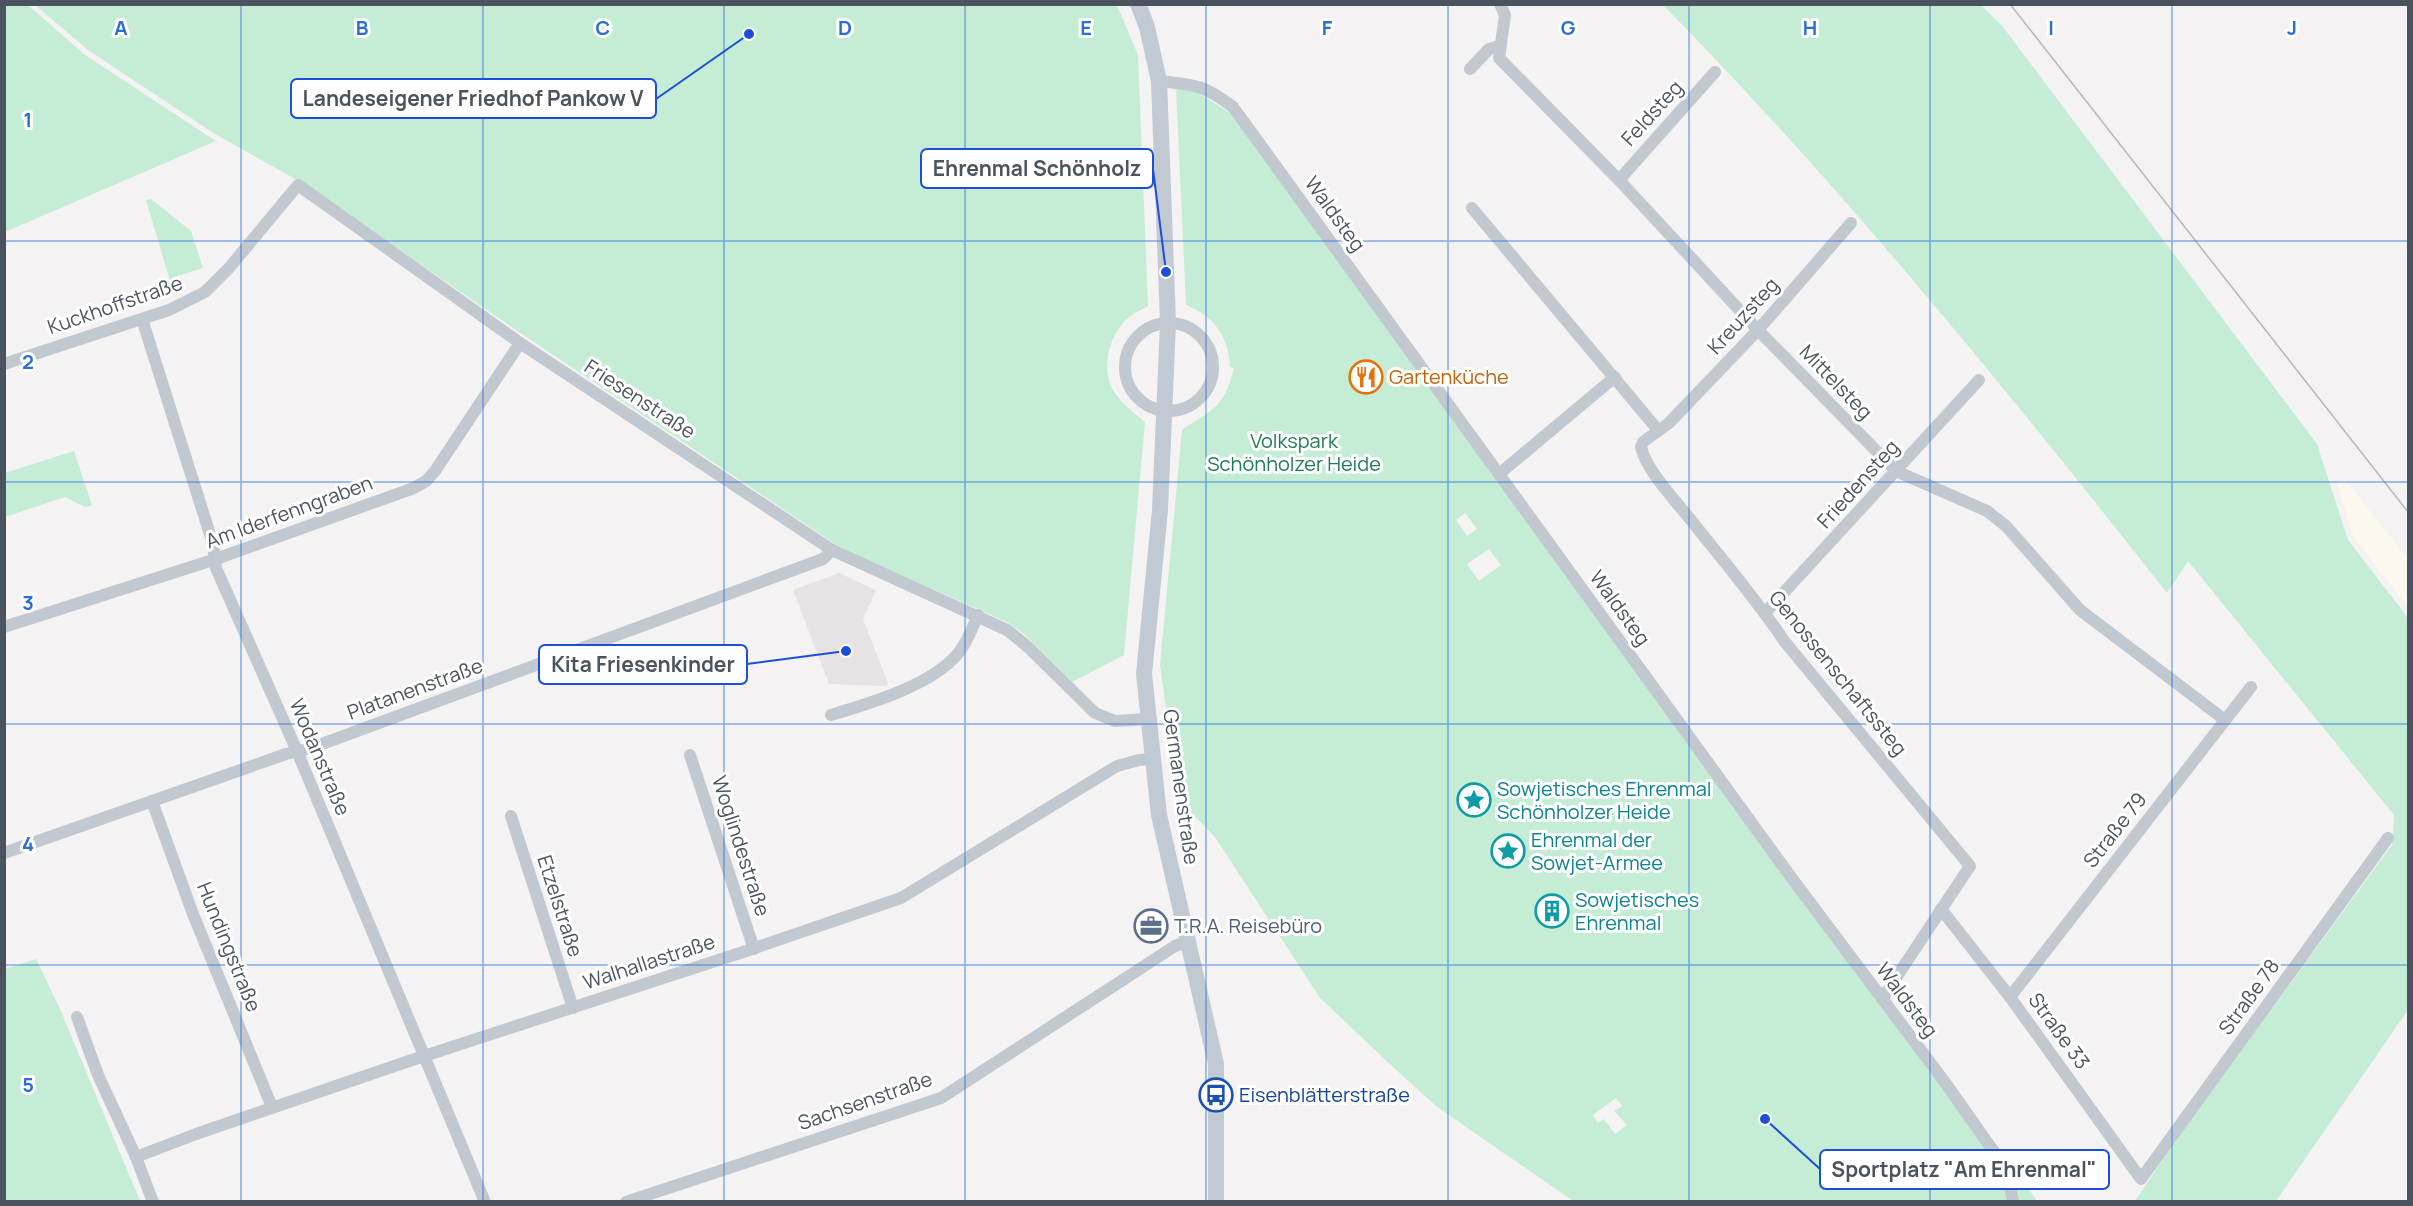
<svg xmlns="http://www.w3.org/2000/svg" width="2413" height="1206" font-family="Manrope,sans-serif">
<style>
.commercial{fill:#fcf8ee}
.education{fill:#e5e3e3}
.green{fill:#c5edd6;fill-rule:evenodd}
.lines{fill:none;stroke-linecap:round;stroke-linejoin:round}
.street{stroke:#c1c8cf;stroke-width:12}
.secondary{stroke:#c1c9d3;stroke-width:16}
.tram{stroke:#b5b7bb;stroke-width:1.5}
.grid{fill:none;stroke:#296ed7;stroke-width:1.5;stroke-opacity:0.55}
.labels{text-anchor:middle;stroke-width:6;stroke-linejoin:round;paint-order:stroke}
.street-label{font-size:20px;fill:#4b545e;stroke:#fff}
.food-label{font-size:20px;fill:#c56008;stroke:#fff;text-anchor:start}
.park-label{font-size:20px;fill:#207b51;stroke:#fff}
.culture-label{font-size:20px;fill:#0d838f;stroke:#fff;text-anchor:start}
.service-label{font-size:20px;fill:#4e5e75;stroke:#fff;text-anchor:start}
.transit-label{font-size:20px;fill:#164399;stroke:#fff;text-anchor:start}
.grid-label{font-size:20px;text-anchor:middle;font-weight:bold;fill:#296ed7;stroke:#fff;stroke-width:6;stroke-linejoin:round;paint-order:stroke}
.leader{fill:none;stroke:#1d4ed8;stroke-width:2}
.callout-dot{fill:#1d4ed8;stroke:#fff;stroke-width:2}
.callout{fill:#fff;stroke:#1d4ed8;stroke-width:2}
.callout-label{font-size:21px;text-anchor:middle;font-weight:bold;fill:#4b545e}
</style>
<rect width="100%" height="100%" fill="#f4f2f2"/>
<!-- commercial -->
<polygon class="commercial" points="2345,479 2408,559 2408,607 2354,538 2337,484"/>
<!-- education -->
<polygon class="education" points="839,573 876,590 863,619 888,684 885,686 829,684 793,590"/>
<!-- green -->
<g class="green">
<polygon points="4,5 28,5 85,55 216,141 5,232"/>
<path d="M35,5H1117L1138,55L1148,306C1141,310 1134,313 1128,318C1110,333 1101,367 1112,388C1119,402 1133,412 1145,422L1124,655L1072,682L1024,634L1007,622L844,550L519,332L297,180L215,134L88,50Z"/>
<path d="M1663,5H1981L2003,27L2317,444L2348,540L2408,618V1010L2276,1201H2135L2180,1134L2392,845L2394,815L2188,561L2167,593C2007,390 1844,189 1663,5Z"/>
<path d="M1176,88L1197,92L1233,115L1698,759L1855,969L1997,1145L2037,1201H1573L1436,1106L1393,1067L1320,998L1215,837L1183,804L1172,753L1160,665L1182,430C1214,408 1224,408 1234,368L1230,367C1229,337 1214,316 1186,305ZM1355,363L1382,370L1377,391L1350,384ZM1465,513L1477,529L1467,536L1456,520ZM1489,549L1501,565L1479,581L1467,564ZM1616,1098L1622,1106L1614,1111L1627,1125L1615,1134L1604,1119L1598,1123L1593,1115Z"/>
<polygon points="151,199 191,231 203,268 174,277 178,290 173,291 146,200"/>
<polygon points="74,451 92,505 85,507 65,497 5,517 5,473"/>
<polygon points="36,959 60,1009 140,1201 5,1201 5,969"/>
</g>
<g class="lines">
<!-- street -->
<g class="street">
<polyline points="1500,4 1505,15 1499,58 1619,180 1758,330 1896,471 1987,511 2006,526 2080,610 2225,720"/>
<polyline points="1470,69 1489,49 1499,46"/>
<path d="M1159,81C1195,85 1203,84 1233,107L1788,873L1944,1081L1999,1159L2008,1176L2013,1202"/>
<polyline points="1619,180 1715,72"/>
<polyline points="1472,208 1658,430"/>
<path d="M1851,223L1758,330L1669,423L1643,442L1641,447C1646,470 1675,500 1690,519C1722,559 1756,599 1785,642L1970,866L1882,999"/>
<polyline points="142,319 213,544 216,568 297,751 485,1202"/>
<circle cx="1169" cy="367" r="44"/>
<polyline points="4,364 169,310 205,292 229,268 298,185 520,343 832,550 1007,630 1028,647 1095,713 1115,721 1148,719"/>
<polyline points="1499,474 1615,377"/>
<polyline points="1765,613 1979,380"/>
<polyline points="4,627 216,559 414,488 426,481 435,471 520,343"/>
<path d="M831,715C868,704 925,687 953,659C965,647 971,631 978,615"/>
<polyline points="690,755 754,949"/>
<polyline points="152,801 193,914 272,1107"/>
<polyline points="511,816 573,1008"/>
<polyline points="4,853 286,754 311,748 823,559 832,550"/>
<polyline points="1941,909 2010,997 2141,1179 2388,838"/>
<polyline points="2010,997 2251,687"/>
<polyline points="77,1017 98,1075 136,1157 153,1202"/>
<polyline points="136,1157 196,1134 412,1060 746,951 901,898 1117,766 1139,760 1152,759"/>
<polyline points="626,1202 941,1098 1175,946 1189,941"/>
</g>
<!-- secondary -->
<polyline class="secondary" points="1138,4 1147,27 1159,81 1168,323 1160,510 1144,674 1159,815 1216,1064 1216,1202"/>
<!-- tram -->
<polyline class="tram" points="2010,4 2408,512"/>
</g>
<!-- grid -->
<path class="grid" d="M241,4V1202M483,4V1202M724,4V1202M965,4V1202M1206,4V1202M1448,4V1202M1689,4V1202M1930,4V1202M2172,4V1202M4,241H2408M4,482H2408M4,724H2408M4,965H2408"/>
<!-- icons -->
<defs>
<g id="restaurant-ring" transform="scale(1.725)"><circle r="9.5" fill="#fff" stroke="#e8710a" stroke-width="1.5"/><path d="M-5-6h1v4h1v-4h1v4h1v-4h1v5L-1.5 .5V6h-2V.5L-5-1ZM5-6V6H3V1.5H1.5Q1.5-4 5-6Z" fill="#e8710a"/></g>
<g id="sight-ring" transform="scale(1.725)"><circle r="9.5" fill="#fff" stroke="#0f9aa8" stroke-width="1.5"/><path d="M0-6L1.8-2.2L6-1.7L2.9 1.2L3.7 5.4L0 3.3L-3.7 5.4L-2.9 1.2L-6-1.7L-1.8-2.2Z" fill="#0f9aa8"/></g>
<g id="building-ring" transform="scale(1.725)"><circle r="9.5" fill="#fff" stroke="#0f9aa8" stroke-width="1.5"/><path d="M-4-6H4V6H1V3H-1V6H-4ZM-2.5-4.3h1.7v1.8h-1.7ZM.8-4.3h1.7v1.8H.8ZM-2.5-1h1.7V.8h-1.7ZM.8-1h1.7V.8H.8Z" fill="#0f9aa8"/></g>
<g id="office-ring" transform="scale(1.725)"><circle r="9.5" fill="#fff" stroke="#5c6f8a" stroke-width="1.5"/><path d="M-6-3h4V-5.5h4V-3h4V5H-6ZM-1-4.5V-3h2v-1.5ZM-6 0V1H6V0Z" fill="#5c6f8a"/></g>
<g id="bus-ring" transform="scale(1.725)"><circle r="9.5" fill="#fff" stroke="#1a4fb4" stroke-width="1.5"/><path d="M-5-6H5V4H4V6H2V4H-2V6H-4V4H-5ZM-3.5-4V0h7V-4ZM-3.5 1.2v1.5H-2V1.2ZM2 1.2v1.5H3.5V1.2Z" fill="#1a4fb4"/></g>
</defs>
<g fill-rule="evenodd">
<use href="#restaurant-ring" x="1366" y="377"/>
<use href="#sight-ring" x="1474" y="800"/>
<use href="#sight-ring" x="1508" y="851"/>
<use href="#building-ring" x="1552" y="911"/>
<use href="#office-ring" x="1151" y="926"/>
<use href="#bus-ring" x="1216" y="1095"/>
</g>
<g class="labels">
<!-- street labels -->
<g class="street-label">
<text transform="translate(1652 113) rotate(-48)" y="7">Feldsteg</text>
<text transform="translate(1335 214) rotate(54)" y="7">Waldsteg</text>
<text transform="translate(115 305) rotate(-19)" y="7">Kuckhoffstraße</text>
<text transform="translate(1743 316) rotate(-48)" y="7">Kreuzsteg</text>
<text transform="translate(1836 382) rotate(46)" y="7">Mittelsteg</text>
<text transform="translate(640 399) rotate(33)" y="7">Friesenstraße</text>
<text transform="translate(1858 484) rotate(-48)" y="7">Friedensteg</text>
<text transform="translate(289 512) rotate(-20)" y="7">Am Iderfenngraben</text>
<text transform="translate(1620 608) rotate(54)" y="7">Waldsteg</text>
<text transform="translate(1838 673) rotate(51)" y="7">Genossenschaftssteg</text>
<text transform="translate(415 689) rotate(-20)" y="7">Platanenstraße</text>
<text transform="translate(320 757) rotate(67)" y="7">Wodanstraße</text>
<text transform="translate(1181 787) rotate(82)" y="7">Germanenstraße</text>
<text transform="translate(2115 830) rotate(-52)" y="7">Straße 79</text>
<text transform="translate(741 846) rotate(72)" y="7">Woglindestraße</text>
<text transform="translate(560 906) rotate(72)" y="7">Etzelstraße</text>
<text transform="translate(229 947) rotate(68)" y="7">Hundingstraße</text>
<text transform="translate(649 962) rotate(-18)" y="7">Walhallastraße</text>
<text transform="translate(2249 997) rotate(-54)" y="7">Straße 78</text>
<text transform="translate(1907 1000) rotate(53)" y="7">Waldsteg</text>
<text transform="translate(2059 1031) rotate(54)" y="7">Straße 33</text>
<text transform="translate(865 1101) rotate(-19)" y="7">Sachsenstraße</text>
</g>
<!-- food labels -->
<g class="food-label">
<text x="1389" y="384">Gartenküche</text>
</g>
<!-- park labels -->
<g class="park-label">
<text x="1294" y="448">Volkspark<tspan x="1294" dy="23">Schönholzer Heide</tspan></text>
</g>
<!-- culture labels -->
<g class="culture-label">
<text x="1497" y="796">Sowjetisches Ehrenmal<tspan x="1497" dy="23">Schönholzer Heide</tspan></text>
<text x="1531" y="847">Ehrenmal der<tspan x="1531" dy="23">Sowjet-Armee</tspan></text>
<text x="1575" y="907">Sowjetisches<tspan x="1575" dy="23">Ehrenmal</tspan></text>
</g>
<!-- service labels -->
<g class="service-label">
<text x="1174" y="933">T.R.A. Reisebüro</text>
</g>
<!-- transit labels -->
<g class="transit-label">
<text x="1239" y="1102">Eisenblätterstraße</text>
</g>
</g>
<g class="grid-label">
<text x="121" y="35">A</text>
<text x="362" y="35">B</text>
<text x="603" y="35">C</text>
<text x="845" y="35">D</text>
<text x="1086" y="35">E</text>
<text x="1327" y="35">F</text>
<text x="1568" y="35">G</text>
<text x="1810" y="35">H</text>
<text x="2051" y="35">I</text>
<text x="2292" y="35">J</text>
<text x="28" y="127">1</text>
<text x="28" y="369">2</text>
<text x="28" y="610">3</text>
<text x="28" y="851">4</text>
<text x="28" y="1092">5</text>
</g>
<!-- callouts -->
<path class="leader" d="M749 34L656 99M1166 272L1153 169M846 651L747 664M1765 1119L1820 1169"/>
<g class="callout-dot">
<circle cx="749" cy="34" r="6"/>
<circle cx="1166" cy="272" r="6"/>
<circle cx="846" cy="651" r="6"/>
<circle cx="1765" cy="1119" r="6"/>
</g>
<g class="callout">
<rect x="291" y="79" width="365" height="39" rx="6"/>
<rect x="921" y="149" width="232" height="39" rx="6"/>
<rect x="539" y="645" width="208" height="39" rx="6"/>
<rect x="1820" y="1150" width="289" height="39" rx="6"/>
</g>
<g class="callout-label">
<text x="473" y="106">Landeseigener Friedhof Pankow V</text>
<text x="1037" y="176">Ehrenmal Schönholz</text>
<text x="643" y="672">Kita Friesenkinder</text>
<text x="1964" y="1177">Sportplatz "Am Ehrenmal"</text>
</g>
<!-- border -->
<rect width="2413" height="1206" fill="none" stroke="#4b545e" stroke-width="12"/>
</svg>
